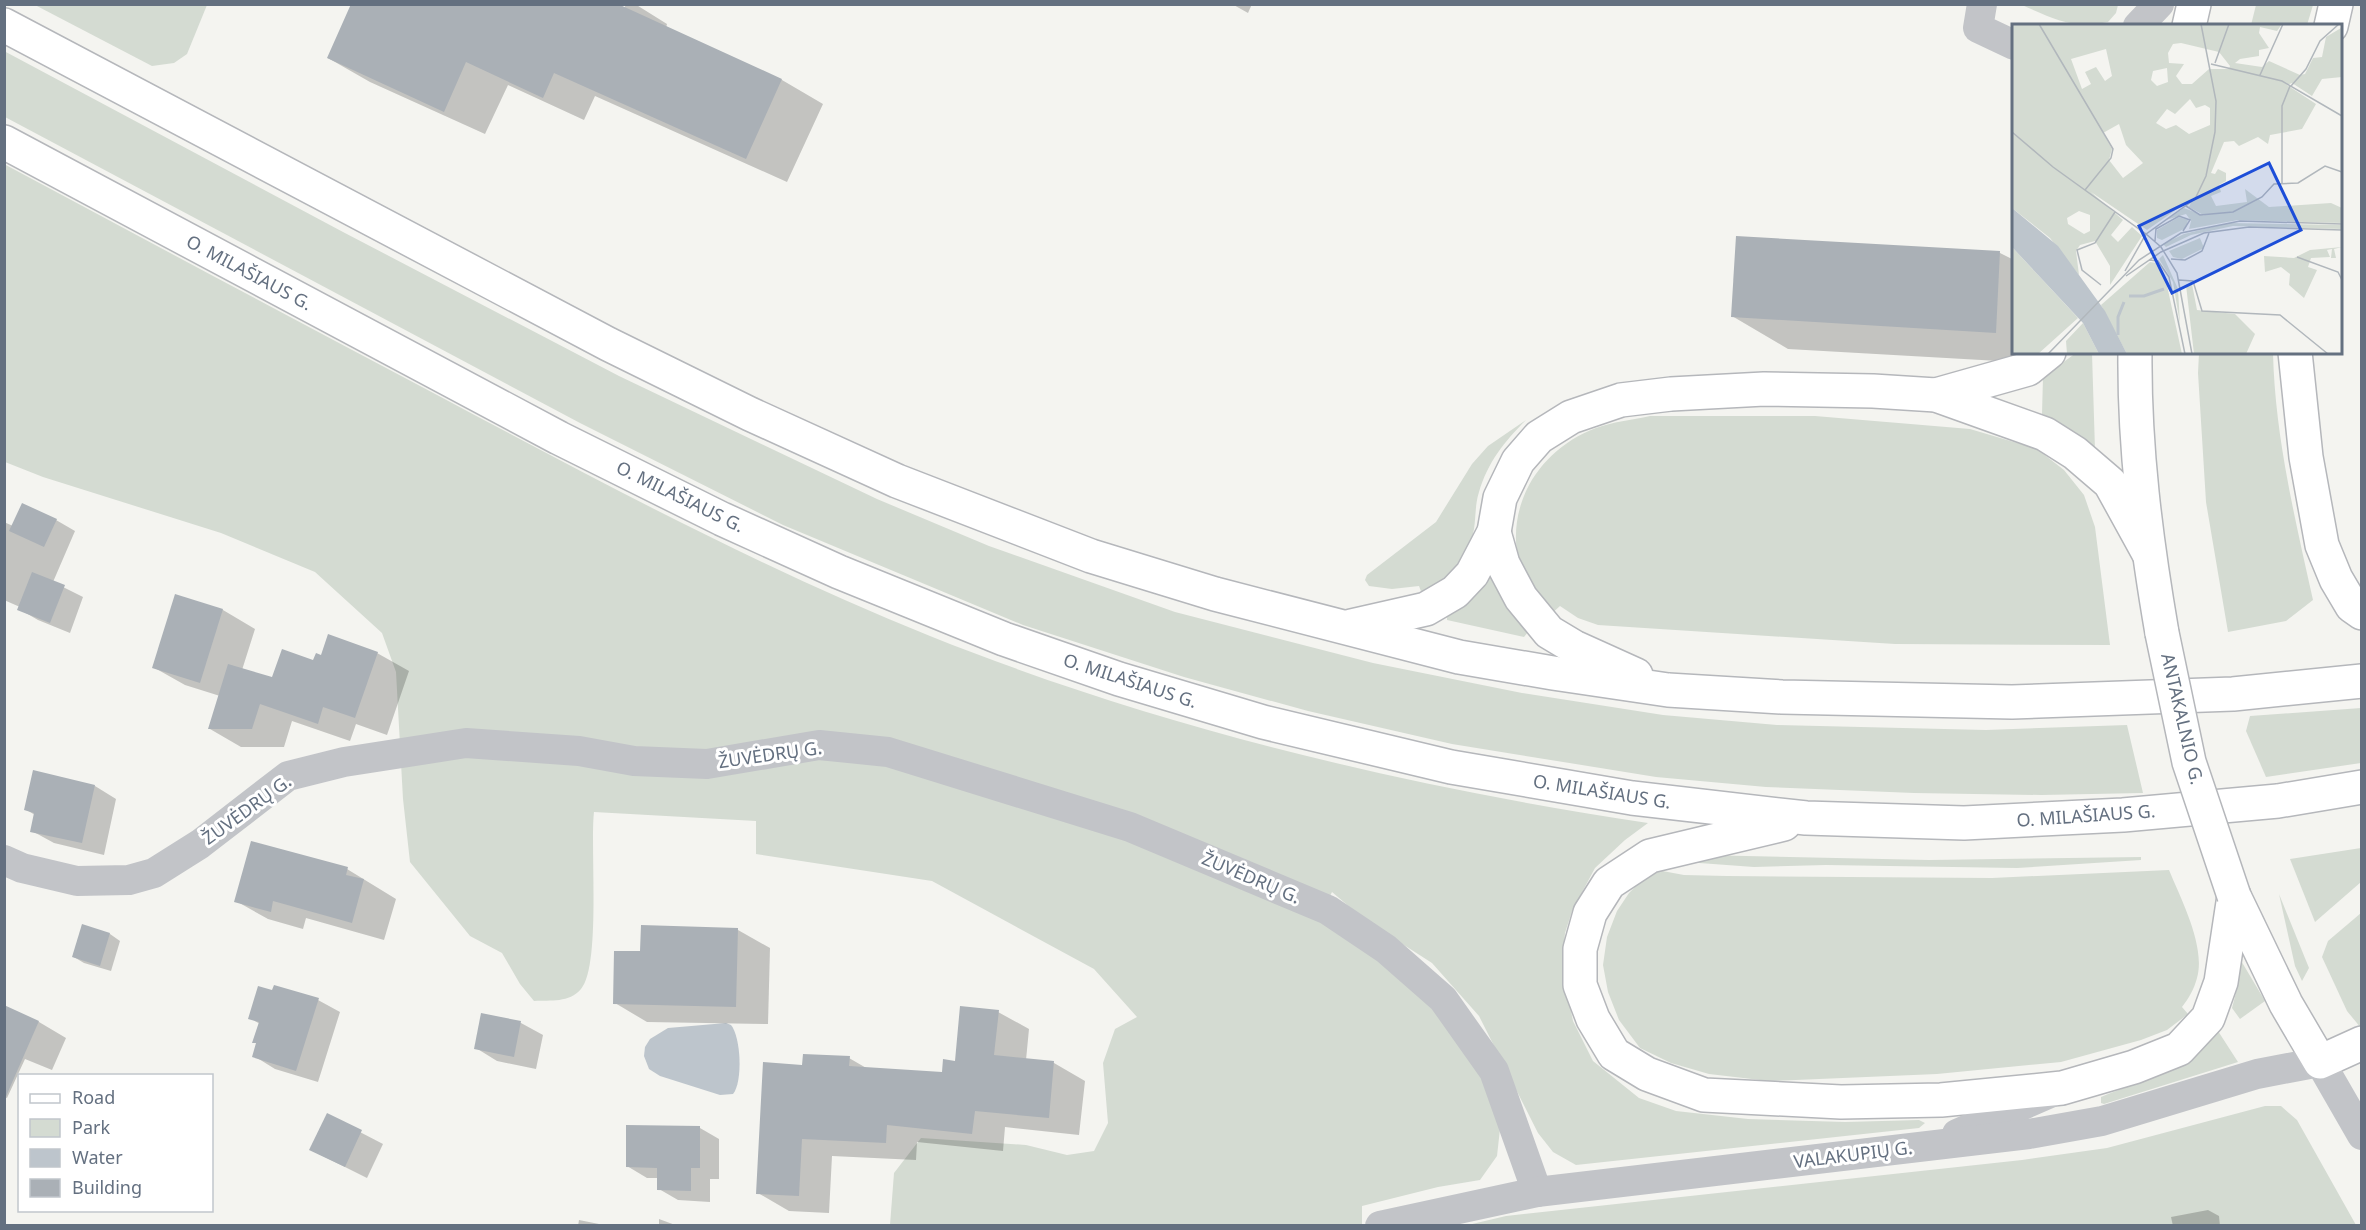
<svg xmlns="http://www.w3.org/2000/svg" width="2366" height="1230" font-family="'Noto Sans',sans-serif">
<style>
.green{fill:#d4dbd2}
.water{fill:#bdc5cc}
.shadow{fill:#0003}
.building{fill:#aab0b6}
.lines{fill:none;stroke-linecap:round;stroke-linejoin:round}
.primary-casing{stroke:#b5b7bb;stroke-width:36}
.minor{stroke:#c2c4c8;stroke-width:30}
.primary{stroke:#fff;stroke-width:33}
.primary-bridge-casing{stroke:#b5b7bb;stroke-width:36;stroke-linecap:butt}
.primary-bridge{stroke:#fff;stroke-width:33}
.labels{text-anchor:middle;stroke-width:6;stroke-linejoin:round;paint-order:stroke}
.street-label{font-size:18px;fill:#647080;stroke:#fff}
.inset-river{fill:none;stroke:#bdc5cc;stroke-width:3}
.inset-road{fill:none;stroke:#b1b7bc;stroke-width:1.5}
.view{fill:#1d4ed8;fill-opacity:0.15;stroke:#1d4ed8;stroke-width:3}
.inset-edge{fill:none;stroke:#647080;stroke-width:3}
</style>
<rect width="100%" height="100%" fill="#f4f4f0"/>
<!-- green -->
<g class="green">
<polygon points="35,5 207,5 187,54 174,63 152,66"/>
<path d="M2022,5H2118L2116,13L2108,22C2072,29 2054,19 2022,5Z"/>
<polygon points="2256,5 2256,4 2313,5 2307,25 2251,25"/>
<polygon points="4,51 343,232 619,376 877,499 989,546 1175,612 1373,663 1522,693 1663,715 1777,725 1986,730 2127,725 2143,793 2041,795 1914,793 1766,787 1656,777 1452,744 1308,711 1184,677 1023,625 783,525 580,423 5,117"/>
<path d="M4,164C149,242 294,319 439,396C600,482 761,568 930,636C1160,728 1403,786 1648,823L1625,840L1595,868L1572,911L1565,933L1562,967L1573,1021L1593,1061L1639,1098L1676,1111L1748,1119L1845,1122L1919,1120L1925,1123L1919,1128L1576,1165L1553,1152L1538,1133L1479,1016L1432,963L1365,920L1332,892L1318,920L1394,967L1451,1023L1488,1075L1500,1129L1497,1156L1480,1180L1438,1187L1362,1206V1225H890L894,1173L921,1138L1026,1145L1067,1155L1094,1151L1108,1123L1103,1063L1115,1029L1137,1017L1094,969L932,881L756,854V821L594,812C590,847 601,966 581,989C569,1003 551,1000 534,1001L520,984L502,953L470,936L410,862L403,799L396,672L382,633L315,572L221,533L43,477L5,462Z"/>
<polygon points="2076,353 2092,353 2095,450 2060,423 2042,414 2043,377"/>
<path d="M2199,353H2273C2275,436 2295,519 2313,600L2286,621L2228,632L2206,502L2198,373Z"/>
<path d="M1650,416H1815L1970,429L2037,449L2064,470L2084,495L2095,527L2110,645L1895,644L1598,625L1578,618L1560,606L1550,615C1541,601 1523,578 1519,563C1505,504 1540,449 1596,428C1612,422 1632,420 1650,416Z"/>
<path d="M1526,420C1504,442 1488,462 1479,492C1475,504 1476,516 1474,529C1468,562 1450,578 1422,594L1419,586L1392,589L1369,586L1365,580L1367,575L1436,522L1472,464L1488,446Z"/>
<polygon points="1488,571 1508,610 1528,632 1524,637 1447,620 1447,614"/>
<polygon points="2361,708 2361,763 2266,777 2246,731 2250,716"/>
<polygon points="2361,848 2361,882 2315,922 2290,859"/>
<polygon points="1700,855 1929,860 2141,857 2141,860 2017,868 1826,865 1754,867 1672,861"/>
<path d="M1657,870L1684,875L1727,876L1992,878L2169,870C2181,899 2206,947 2197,978C2194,989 2189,998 2182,1007L2188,1014L2167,1030L2141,1040L2061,1062L1937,1074L1769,1081L1709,1074L1671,1063L1640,1048L1619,1020L1608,992L1603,965L1607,937L1617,911L1629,893L1644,878Z"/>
<polygon points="2279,894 2309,968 2302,981 2295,966"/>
<polygon points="2361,913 2361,1028 2347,1011 2322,957 2328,941"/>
<polygon points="2240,959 2265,1001 2240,1019 2232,1008 2238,985"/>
<path d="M2218,1031L2238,1062L2104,1104L2101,1103V1097C2143,1080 2188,1067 2218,1031Z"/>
<polygon points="2265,1106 2281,1106 2297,1120 2356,1225 1468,1225 1506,1216 2022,1160 2107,1148"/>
</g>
<!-- water -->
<path class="water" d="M726,1023L731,1025C741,1037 743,1082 733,1094L720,1095L660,1076L649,1069L644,1056L645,1047L650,1039L668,1028Z"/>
<!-- shadow -->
<g class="shadow">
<polygon points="353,4 623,4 619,13 622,14 626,4 635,4 667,24 666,28 782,80 823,104 787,182 595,96 584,120 508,85 485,134 370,82 328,58"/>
<polygon points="1232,4 1252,4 1248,13"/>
<polygon points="1737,237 2000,253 2014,260 2014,352 2052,352 2051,364 1788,349 1732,316"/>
<polygon points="56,520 75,531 53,582 83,597 70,633 38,620 19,609 20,607 4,600 4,522 13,526"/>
<polygon points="176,596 223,610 255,629 242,670 273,679 322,657 377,653 409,671 387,735 356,724 350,741 292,721 284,747 241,747 210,729 220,696 185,685 153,667"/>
<polygon points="95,786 116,799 104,855 54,843 32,831 35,815 25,809"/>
<polygon points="347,869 396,899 384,940 306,918 303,929 268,919 236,901"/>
<polygon points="83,926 110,934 120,941 111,971 84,963 74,957"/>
<polygon points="738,930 770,948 768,1024 647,1022 615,1003 641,953"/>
<polygon points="273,992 318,1000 340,1012 318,1082 275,1069 254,1056 258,1044 254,1042 260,1024 250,1018"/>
<polygon points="4,1007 39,1022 66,1038 52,1070 25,1059 7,1098 4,1097"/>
<polygon points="998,1012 1029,1029 1026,1060 1054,1063 1085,1081 1079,1135 1005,1127 1003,1151 917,1142 916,1160 832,1156 829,1213 789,1211 758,1193 803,1066 849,1058 868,1069 943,1074 956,1062"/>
<polygon points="482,1015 521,1023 543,1035 536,1069 497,1061 476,1048"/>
<polygon points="327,1115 383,1144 367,1178 311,1150"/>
<polygon points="700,1128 719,1139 719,1179 710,1179 710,1202 678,1200 659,1189 659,1178 647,1178 627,1166"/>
<polygon points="2208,1210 2219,1216 2220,1226 2173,1226 2171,1217"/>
<polygon points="659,1219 678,1226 659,1226"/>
<polygon points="579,1220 609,1226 578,1226"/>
</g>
<!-- building -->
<g class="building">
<polygon points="351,4 618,4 782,79 746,159 554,73 543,98 466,62 444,112 327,58"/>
<polygon points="1736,236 2000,251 1996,333 1731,317"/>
<polygon points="22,503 57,519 44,547 9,531"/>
<polygon points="32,572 65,585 50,623 17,610"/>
<polygon points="175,594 223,609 200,683 152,668"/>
<polygon points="328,634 378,652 355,718 323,707 318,724 260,704 252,729 208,729 228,664 272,677 282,649 313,660 316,653 321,655"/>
<polygon points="33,770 95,785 82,843 30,832 34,813 24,810"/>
<polygon points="251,841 348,867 346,875 364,879 352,923 273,901 271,912 234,902"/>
<polygon points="82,924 110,933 100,966 72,957"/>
<polygon points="641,925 738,928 736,1007 613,1004 614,951 640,951"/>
<polygon points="274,985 319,998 296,1071 252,1057 256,1043 252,1043 259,1022 248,1019 258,986 272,990"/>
<polygon points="4,1005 39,1021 4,1101"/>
<polygon points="960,1006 999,1010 994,1055 1054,1061 1049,1118 975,1111 972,1134 887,1125 886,1143 802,1139 799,1196 756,1194 763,1062 802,1065 803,1054 850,1056 849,1066 942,1072 943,1059 955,1061"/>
<polygon points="481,1013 521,1021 514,1057 474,1049"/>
<polygon points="327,1113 362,1130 345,1167 309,1150"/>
<polygon points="626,1125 700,1126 700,1168 691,1168 691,1191 657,1190 657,1168 626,1167"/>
</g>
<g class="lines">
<!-- primary casing -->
<g class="primary-casing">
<g id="primary">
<polyline points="4,25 608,344 750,414 897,481 1091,556 1215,594 1459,657 1553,673 1668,690 1782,697 2012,702 2233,694 2362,681"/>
<polyline points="2189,26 2194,4"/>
<polyline points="2331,26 2336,4"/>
<polyline points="4,142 559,438 722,519 839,572 1004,639 1119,679 1263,722 1451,767 1632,798 1806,818 1964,823 2123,815 2278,801 2362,787"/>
<path d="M2135,352C2134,447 2146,540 2162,633"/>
<polyline points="2295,352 2306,457 2322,545 2336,579 2352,606 2362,613"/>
<polyline points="1936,395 2028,369 2049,352"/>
<polyline points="1494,532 1503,564 1521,598 1549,632 1574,647 1636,675"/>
<polyline points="1351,626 1426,609 1455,592 1472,574 1494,532 1500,498 1518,461 1539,437 1571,417 1621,400 1671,394 1764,389 1873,391 1936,395 2045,434 2075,453 2110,483 2148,552"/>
<polyline points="1784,824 1650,856 1609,883 1590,913 1580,949 1580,985 1593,1019 1614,1054 1647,1074 1704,1095 1841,1102 1941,1100 2062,1088 2134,1067 2179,1049 2208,1018 2221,982 2234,896"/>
<polyline points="2234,896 2286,1004 2320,1062 2362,1043"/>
</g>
</g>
<!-- minor -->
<g class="minor">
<polyline points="1982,4 1978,28 2014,45"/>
<polyline points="2138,26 2159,4"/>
<polyline points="4,860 22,868 77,881 129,880 154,873 200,844 288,776 344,762 466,743 579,751 634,761 707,764 819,745 888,752 1130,827 1328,910 1386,949 1443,999 1494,1071 1537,1192"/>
<polyline points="1957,1134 2050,1093"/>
<polyline points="1380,1226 1537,1192 2029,1134 2102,1121 2257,1074 2320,1062 2362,1135"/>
</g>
<!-- primary -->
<use href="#primary" class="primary"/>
<!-- primary-bridge casing -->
<g class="primary-bridge-casing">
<polyline id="primary-bridge" points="2162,633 2189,762 2234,896"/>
</g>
<!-- primary-bridge -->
<use href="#primary-bridge" class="primary-bridge"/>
</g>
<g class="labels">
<!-- street labels -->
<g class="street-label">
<text transform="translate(249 273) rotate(28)" y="6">O. MILAŠIAUS G.</text>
<text transform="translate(680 497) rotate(26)" y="6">O. MILAŠIAUS G.</text>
<text transform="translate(1130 681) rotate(18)" y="6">O. MILAŠIAUS G.</text>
<text transform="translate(2182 719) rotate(77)" y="6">ANTAKALNIO G.</text>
<text transform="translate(770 755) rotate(-8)" y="6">ŽUVĖDRŲ G.</text>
<text transform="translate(1602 792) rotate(9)" y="6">O. MILAŠIAUS G.</text>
<text transform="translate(247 810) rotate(-36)" y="6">ŽUVĖDRŲ G.</text>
<text transform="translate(2086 816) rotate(-4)" y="6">O. MILAŠIAUS G.</text>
<text transform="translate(1251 878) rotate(23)" y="6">ŽUVĖDRŲ G.</text>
<text transform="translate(1853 1155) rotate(-7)" y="6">VALAKUPIŲ G.</text>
</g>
</g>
<!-- overview -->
<g transform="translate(2012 24)">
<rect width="330" height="330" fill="#f4f4f0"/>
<path d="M0,0H270L265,7L248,3L247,9L257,24L247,26V32L228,35L223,39L250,43L257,37L288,51L293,50L301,34L310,33L314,13L329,4L330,53L310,55L300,72L280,59L275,61L304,80L290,105L258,111L256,120L246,113L227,122L222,117L212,118L199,149L203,150L206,145L214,149V157L207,161L209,168L199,172L204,182L235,178L233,165L257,183L319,179L330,184V199L226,196L177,205L179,197L174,190L154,196L172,184L193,192L177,183L181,174L135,206L79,168L111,196L99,211L106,218L120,203L130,212L98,261V242L83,217L68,221L64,227L67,251L38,214L0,184ZM169,19L207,28L218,42L217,45H197L180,60H170L164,52L172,40L157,39L156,29L161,20ZM94,25L100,52L93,57L84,43L73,48L79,60L70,65L59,35ZM155,44L156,58L145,62L139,56L141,47ZM178,75L184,84L193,81L198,84V101L177,110L164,101L154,105L144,99L155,85L163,90ZM107,100L114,121L131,139L111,154L97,136L100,125L91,109ZM67,187L78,191V207L72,210L56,200L55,194ZM167,193L176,196L174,204L150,216L145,214V206ZM217,199L330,201V205L221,202L179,211L154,223L151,220L172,210ZM188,214L192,224L170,235L161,233L157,227ZM0,223L66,294L26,330H0ZM330,223L322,225L324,234H319L320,225L315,226L318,233L299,234L296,243L305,246L292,274L277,261L278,250L269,243L253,248L252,232L282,234L298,226ZM151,231L166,265L168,300L161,258L147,235ZM138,238L145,239L154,257L170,330H115L89,281ZM180,260L185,286L223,290L243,310L234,330H182L174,261ZM71,299L87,330H55L54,317Z" fill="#d4dbd2" fill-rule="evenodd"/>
<path d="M0,184L46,222L93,287L115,330H87L71,299L0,223Z" fill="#bdc5cc"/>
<path class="inset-river" d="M117,272H132L152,265M106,311V293L112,278"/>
<path class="inset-road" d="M27,0L101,125L99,134L73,166M203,39L217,0M199,40L270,57L330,92M248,51L271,0M279,62L294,45L308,17L327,0M0,108L41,143L134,210L183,175L194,152L203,108L204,77L189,0M270,159V82L278,62M174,182L188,191L221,188L250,173L262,160L286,159L313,142L330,148M143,217L144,205L167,192L178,196L171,207M285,233L326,248L330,256M159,235L173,236L190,227L197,209M137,236L146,237L157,253L173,330M113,247L134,210L149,223L165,249L180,330M114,252L149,228L192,209L237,203L330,206M167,256L181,257L190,287L268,291L316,330M89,261L70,246L65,226L83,219L103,188M36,330L127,236L169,209L228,197L330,200"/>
<path class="view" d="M257,139L289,206L160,269L127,202Z"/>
<rect width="330" height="330" class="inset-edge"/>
</g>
<!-- border -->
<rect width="2366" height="1230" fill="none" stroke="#647080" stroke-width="12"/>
<!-- legend -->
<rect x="18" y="1074" width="195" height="138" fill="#ffffff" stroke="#c1c6cc" stroke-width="1.5"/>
<rect x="30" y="1094" width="30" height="9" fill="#ffffff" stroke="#c1c6cc" stroke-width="1.5"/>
<text x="72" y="1104" font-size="18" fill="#647080">Road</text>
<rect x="30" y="1119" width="30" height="18" fill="#d4dbd2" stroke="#c1c6cc" stroke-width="1.5"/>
<text x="72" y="1134" font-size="18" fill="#647080">Park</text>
<rect x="30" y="1149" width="30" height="18" fill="#bdc5cc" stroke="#c1c6cc" stroke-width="1.5"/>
<text x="72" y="1164" font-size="18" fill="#647080">Water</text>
<rect x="30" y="1179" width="30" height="18" fill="#aab0b6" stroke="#c1c6cc" stroke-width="1.5"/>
<text x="72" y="1194" font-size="18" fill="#647080">Building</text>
</svg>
